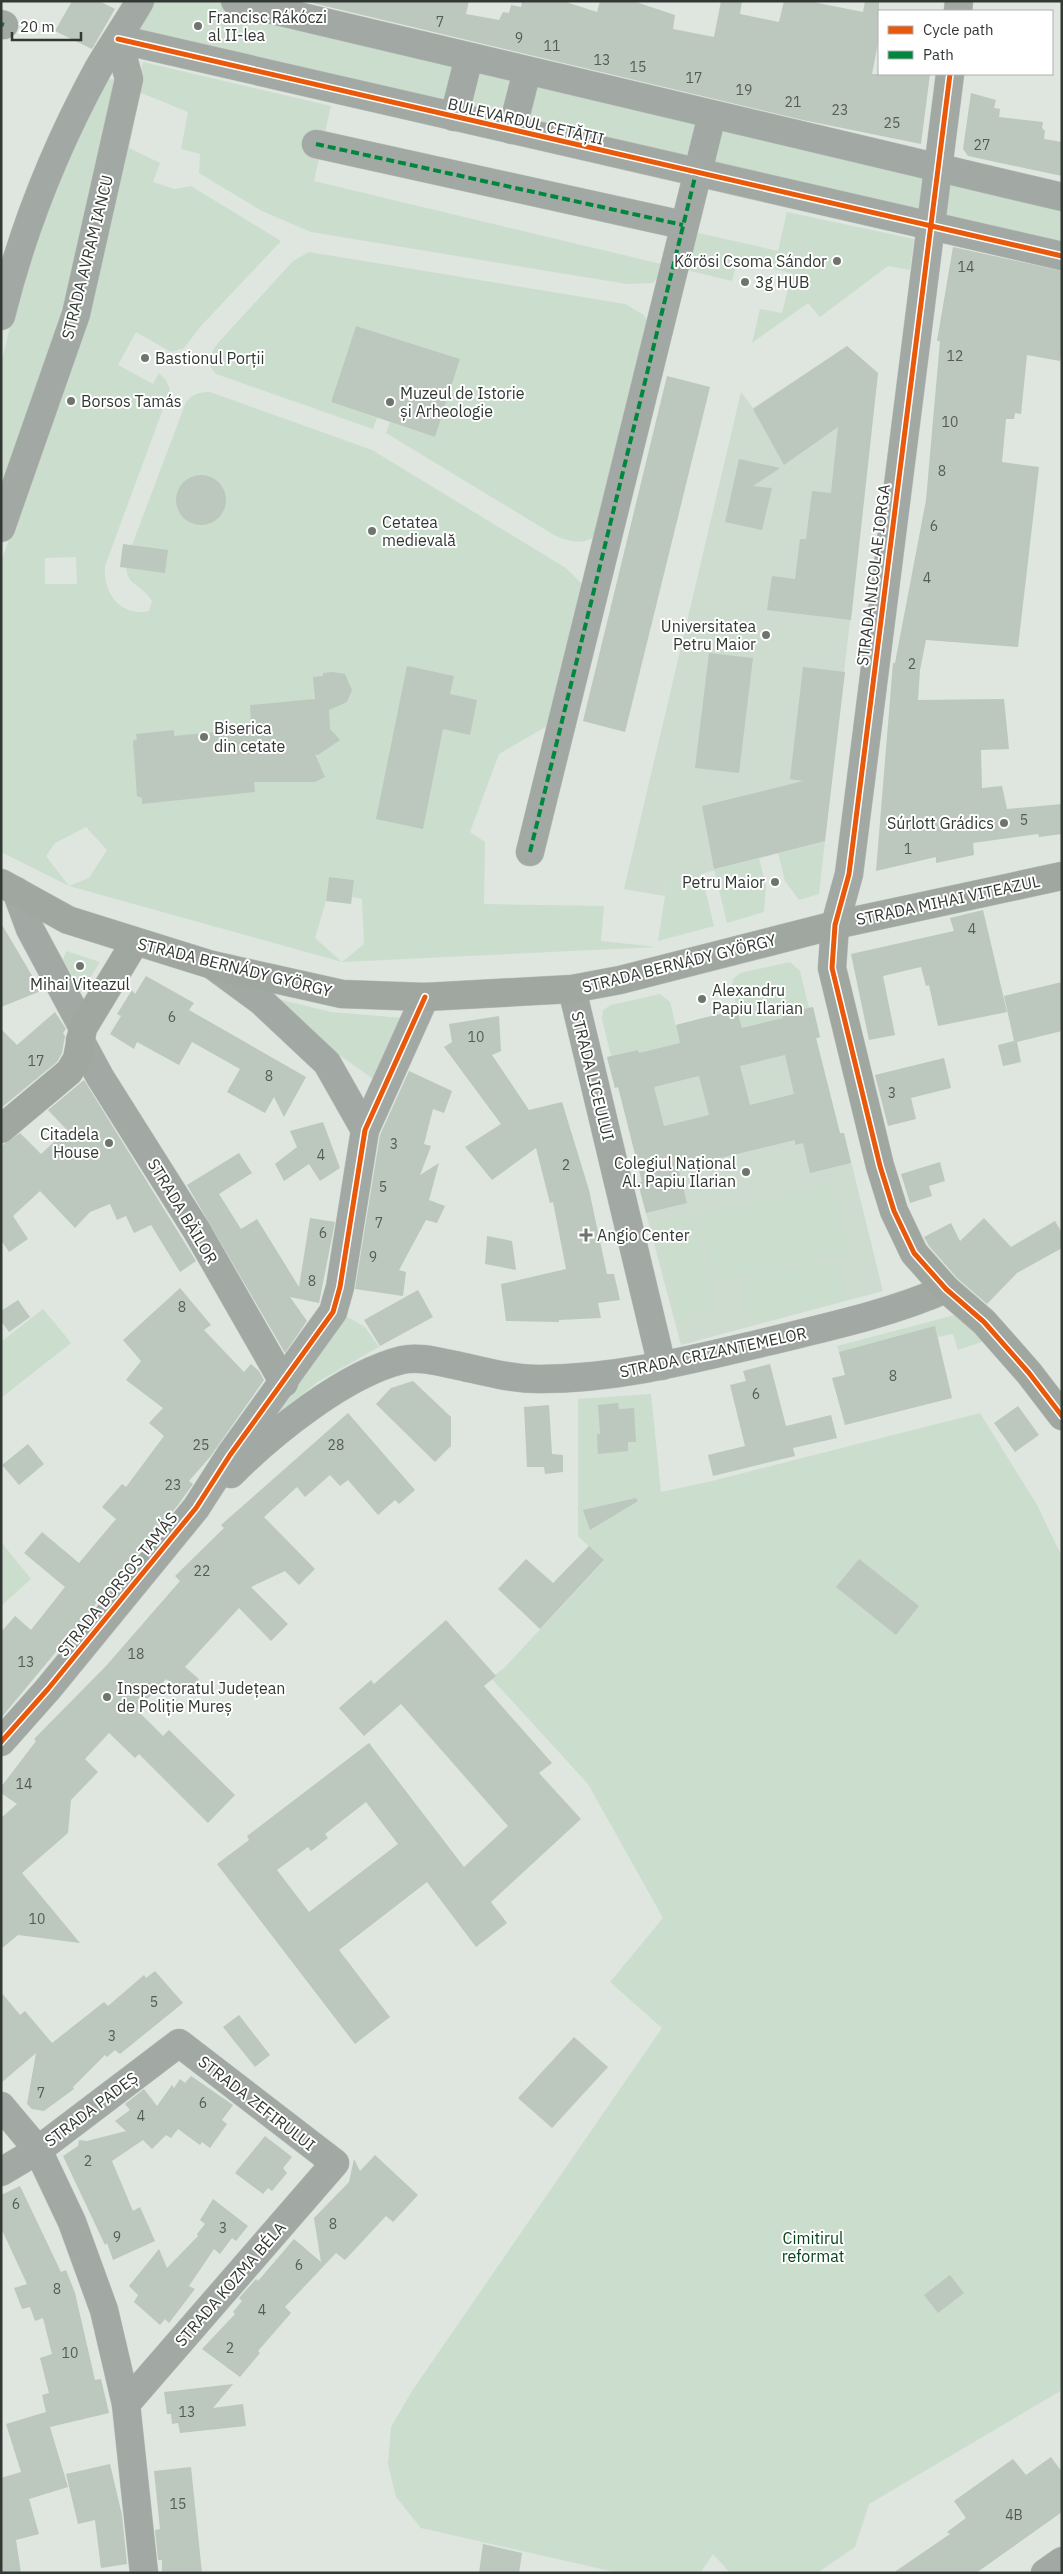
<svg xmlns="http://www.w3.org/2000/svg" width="1063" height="2574" font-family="'IBM Plex Sans',sans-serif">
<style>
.built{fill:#cedccf}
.green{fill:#cbddcd;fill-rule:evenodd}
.building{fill:#bcc7bd;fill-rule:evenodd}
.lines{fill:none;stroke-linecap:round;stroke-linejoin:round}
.street-casing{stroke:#bcc2bd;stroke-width:29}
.secondary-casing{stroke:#bcc2bd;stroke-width:29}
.street{stroke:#a2a8a3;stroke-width:28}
.secondary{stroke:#a0a7a1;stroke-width:28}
.quiet{stroke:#00873e;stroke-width:4;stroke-dasharray:8 4;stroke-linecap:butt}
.cycleway-casing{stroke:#fff;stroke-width:8}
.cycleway{stroke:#e8590c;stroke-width:5}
.poi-dot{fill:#6e756f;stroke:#fff;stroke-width:2}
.labels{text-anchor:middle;stroke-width:4;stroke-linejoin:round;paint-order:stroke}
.number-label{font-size:14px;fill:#545c56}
.poi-label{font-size:16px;fill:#323833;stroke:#fff;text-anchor:start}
.street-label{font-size:16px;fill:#323833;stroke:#fff}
.park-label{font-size:16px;fill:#044218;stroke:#fff}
</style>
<rect width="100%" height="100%" fill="#dee6df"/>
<!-- built -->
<g class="built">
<polygon points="847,346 878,373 825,841 667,883 665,896 624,889 741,392 753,408"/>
<polygon points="813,1007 820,1037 816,1039 840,1133 844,1133 883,1291 681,1345 638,1183 642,1181 619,1087 615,1088 607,1057 680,1043 676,1025 737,1010 741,1027 783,1017 782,1014"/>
</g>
<!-- green -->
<g class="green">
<polygon points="140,1 235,1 1062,197 1062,256 118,39"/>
<path d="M143,62L331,106L314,181L661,264L657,279L653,283L627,284L311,232L262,211L199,173L200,154L181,149L188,112L139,92L129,148L160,163L153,182L174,189L191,186L281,241L200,327L184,348L171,352L136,332L118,365L153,384L159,373L166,380L170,390L105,566C103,593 120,617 149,611L152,601C141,583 124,586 126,561L186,402C193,394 199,392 210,392L372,450L566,568L583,585L554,722L499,754L470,832L485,842L484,904L604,906L601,941L657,947L342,962L69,886L1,852V562L84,329ZM76,557L77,584H45V558ZM86,827L107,850L89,878L69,886L46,856L55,843ZM329,877L354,880L352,897L362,899L364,944L342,962L315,938L326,901Z"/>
<polygon points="113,79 117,84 64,316 1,495 1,364 17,298 62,171 105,80"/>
<polygon points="787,212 914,239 910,270 888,266 820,317 808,303 752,343 760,309 782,313 792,273 737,261 732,281 686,270 694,232 778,251"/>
<path d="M309,252L625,304L644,315L650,326L600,533C586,545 572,543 556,536L386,433L390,422L435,437L460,359L356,326L331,402L377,418L373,429L216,374C205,364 210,354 218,343L293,261Z"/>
<polygon points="825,841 819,894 799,900 785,881 778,853"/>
<polygon points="759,858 766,886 764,912 727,923 714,869"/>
<polygon points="701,873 714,926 658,941 667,883"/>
<polygon points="66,951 100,962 82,991 63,960"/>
<polygon points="790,962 800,971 809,1008 782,1014 783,1018 742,1028 732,988 733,979 740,973"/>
<polygon points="660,994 670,1002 680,1043 639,1053 638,1050 611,1056 602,1019 603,1010 611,1005"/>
<polygon points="270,997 331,1012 403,1018 375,1080 329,1048"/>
<polygon points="829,1184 850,1251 715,1283 696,1215"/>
<polygon points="692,1215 716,1308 678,1319 655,1224"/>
<polygon points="836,1259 847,1298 751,1323 740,1281"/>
<polygon points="43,1309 71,1343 1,1398 1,1342"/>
<polygon points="344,1315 365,1327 379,1347 319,1381 271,1419"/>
<polygon points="955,1315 984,1341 958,1350 953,1334 938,1337 935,1327 839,1352 837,1346"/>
<polygon points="651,1394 661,1492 712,1481 980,1413 1037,1505 1062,1557 1062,2390 869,2504 855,2547 817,2573 730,2573 713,2554 700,2573 619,2573 421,2528 396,2497 388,2464 391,2427 412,2391 662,2028 610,1982 663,1918 588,1784 491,1678 504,1668 604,1561 578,1536 578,1399"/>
<polygon points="1,1542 31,1579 1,1606"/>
</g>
<!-- building -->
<g class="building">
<polygon points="72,1 99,1 115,9 92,49 55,31"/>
<polygon points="304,1 469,1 466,14 499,20 503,12 509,13 511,5 521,7 522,1 563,1 597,12 600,1 633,1 675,15 673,29 714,37 721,1 742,1 740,14 779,22 784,1 808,1 863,12 865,1 879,1 879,38 872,74 930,74 921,144 803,120"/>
<polygon points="971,93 996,100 994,108 1000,109 999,117 1043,122 1042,128 1045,131 1044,139 1062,142 1062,176 968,156 963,149"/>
<polygon points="953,247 1062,271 1062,351 1060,361 1027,355 1021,414 1015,413 1014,419 1006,419 1002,462 1039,467 1018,647 926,640 920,670 918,700 1004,699 1009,749 981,750 982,788 1002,786 1007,809 1062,804 1062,834 1039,837 1038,834 973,843 974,855 936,863 936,857 876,871 893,663 895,663 926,500 940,341 937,341"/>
<polygon points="356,326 460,359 435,437 331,402"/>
<polygon points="847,346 878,373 851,620 767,610 772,576 795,579 800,539 806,539 812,491 831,493 838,427 784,465 753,409"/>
<polygon points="667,376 710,387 625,732 583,721"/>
<polygon points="739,459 780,468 753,486 772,488 762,530 725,522"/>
<circle cx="201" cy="500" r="25"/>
<polygon points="123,544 168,550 165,573 120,567"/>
<polygon points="709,653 753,658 739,773 695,768"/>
<polygon points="407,666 454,676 450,694 477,700 470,735 443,729 423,829 376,819"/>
<polygon points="803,667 845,672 825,841 714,869 702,806 803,781 790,779"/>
<polygon points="333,672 345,674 352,690 347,702 329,710 330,729 340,740 318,755 315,754 325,777 315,782 254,782 255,792 142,804 142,798 137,796 133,741 137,739 136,734 174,730 174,736 247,729 246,725 251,724 250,705 315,699 313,677 323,676 323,673"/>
<polygon points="329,877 354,880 351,904 326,901"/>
<polygon points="983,910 1007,1012 938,1026 929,985 926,986 921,967 883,976 895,1035 869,1040 851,954 954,931 950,918"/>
<polygon points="1,923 41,991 1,1007"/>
<polygon points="146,976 194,1003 189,1010 306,1077 284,1117 274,1097 265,1113 227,1092 240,1069 192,1042 179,1065 137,1042 134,1049 110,1034 121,1016 117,1014 132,990 135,994"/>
<polygon points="1062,982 1062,1031 1017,1042 1021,1062 1003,1066 998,1045 1014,1041 1004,996"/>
<path d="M813,1007L820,1037L816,1038L840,1133H844L851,1163L810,1173L803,1143L795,1145V1140L678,1168L687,1203L646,1213L638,1183L642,1182L618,1087L615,1088L607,1057L638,1050L639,1053L680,1043L676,1025L703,1018L737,1010L742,1028L783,1018L782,1014ZM785,1055L794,1094L750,1105L740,1066ZM699,1076L709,1115L664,1126L654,1087Z"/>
<polygon points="55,1012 66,1029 63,1033 65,1036 62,1053 57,1062 1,1108 1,1029 17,1045"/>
<polygon points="499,1016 501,1051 492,1055 529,1110 562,1102 589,1190 607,1274 614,1274 620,1300 598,1303 601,1318 559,1320 559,1322 506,1321 501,1284 566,1269 553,1202 550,1203 536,1148 492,1180 465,1147 501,1124 444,1047 452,1042 449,1024"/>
<polygon points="944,1058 951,1088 911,1098 916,1119 888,1126 875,1075"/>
<polygon points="409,1071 452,1091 444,1113 433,1109 424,1144 431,1146 420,1175 439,1163 429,1200 445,1206 437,1223 426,1220 399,1270 406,1272 403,1296 355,1289 380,1135"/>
<polygon points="84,1080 196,1261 180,1272 151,1225 134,1233 126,1216 117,1220 110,1204 90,1212 75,1228 40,1191 13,1216 28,1239 9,1252 1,1240 1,1146 20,1133 41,1154 67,1130 48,1110"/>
<polygon points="323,1122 340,1168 320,1181 309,1164 284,1181 275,1164 297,1147 290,1131"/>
<polygon points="239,1153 252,1173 219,1194 241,1229 257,1219 299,1287 310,1218 335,1222 319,1303 290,1297 307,1321 285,1353 187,1185"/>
<polygon points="940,1162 945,1181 929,1186 932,1196 910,1203 901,1174"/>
<polygon points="984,1218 1011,1247 1055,1221 1062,1233 1062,1248 1017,1273 987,1304 957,1278 929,1246 924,1237 951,1223 960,1241"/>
<polygon points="487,1236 512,1241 516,1270 485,1264"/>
<polygon points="180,1288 211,1325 204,1330 244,1372 251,1364 259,1371 264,1380 210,1457 189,1481 193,1484 178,1505 1,1718 1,1632 15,1616 31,1630 65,1587 24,1553 42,1532 79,1563 116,1519 102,1507 122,1484 126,1487 164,1436 149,1423 163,1408 126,1380 141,1361 123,1340"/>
<polygon points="418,1290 433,1317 380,1346 364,1320"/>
<polygon points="18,1300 30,1317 9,1332 1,1321 1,1311"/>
<polygon points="935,1326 952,1398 845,1425 832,1378 845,1375 839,1352"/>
<polygon points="770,1364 786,1426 831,1415 837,1438 793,1448 795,1456 713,1476 708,1455 745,1446 730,1385 746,1381 743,1371"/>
<polygon points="413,1381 451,1417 451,1446 435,1462 376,1404 391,1388"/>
<polygon points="618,1403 619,1409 634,1408 636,1442 628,1442 628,1451 598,1454 597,1434 600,1434 598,1405"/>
<polygon points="549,1405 552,1454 563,1455 563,1472 545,1474 544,1467 527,1467 524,1407"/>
<polygon points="1018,1406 1039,1435 1015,1452 994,1423"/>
<polygon points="348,1413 415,1490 399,1504 395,1500 378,1515 348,1480 340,1486 330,1475 305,1497 297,1487 264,1517 315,1569 299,1585 285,1571 251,1587 288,1624 271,1641 239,1608 185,1667 199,1679 184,1695 166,1679 137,1710 163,1736 169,1730 235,1795 208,1823 139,1754 135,1758 109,1733 85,1759 98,1772 71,1800 68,1833 22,1873 80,1943 18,1935 1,1949 1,1818 17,1804 1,1793 1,1787 36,1741 34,1739 106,1666 180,1581 175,1576 224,1528 221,1525"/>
<polygon points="28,1444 44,1464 19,1485 2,1465"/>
<polygon points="636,1498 638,1501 590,1530 583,1510"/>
<polygon points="589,1546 604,1560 540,1629 498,1589 526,1559 553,1583"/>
<polygon points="859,1559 919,1606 896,1635 836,1587"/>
<path d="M446,1620L496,1676L484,1686L552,1763L539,1773L581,1819L491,1902L507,1923L476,1947L427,1882L339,1950L390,2017L355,2044L217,1864L249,1840L247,1836L369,1743L464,1867L508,1826L401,1704L364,1736L339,1708L371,1680L374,1684ZM366,1802L398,1844L309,1912L277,1870L308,1847L311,1851L328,1838L325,1834Z"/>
<polygon points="155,1971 183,2003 120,2054 115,2050 107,2057 105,2055 73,2087 74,2089 44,2111 32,2109 27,2104 36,2053 1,2083 1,1992 20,2015 25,2011 52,2043 104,2002 108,2006 144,1975 146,1978"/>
<polygon points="239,2015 270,2055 255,2067 223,2027"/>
<polygon points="574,2037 608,2067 552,2128 518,2098"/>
<polygon points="191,2076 233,2105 222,2120 227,2124 210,2148 202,2142 200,2145 178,2129 171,2138 166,2135 152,2149 143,2140 112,2161 133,2211 140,2207 155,2241 113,2260 107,2243 105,2245 63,2156 78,2146 79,2140 87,2141 126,2131 115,2121 130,2110 125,2104 144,2089 157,2106 172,2085 174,2088 180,2079 185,2083"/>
<polygon points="265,2136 292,2157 283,2168 287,2173 272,2191 268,2188 263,2194 235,2173"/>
<polygon points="375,2155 418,2195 393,2222 386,2216 345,2260 336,2253 285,2307 291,2313 258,2351 260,2353 240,2377 202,2349 235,2314 233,2312 242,2301 239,2298 256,2279 258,2281 294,2239 321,2262 314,2218 349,2182 354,2159 360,2171"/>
<polygon points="20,2186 61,2272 66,2270 75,2293 95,2380 101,2379 109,2413 50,2427 68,2487 29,2499 39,2534 16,2540 21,2573 1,2573 1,2478 21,2472 6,2424 46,2412 42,2395 49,2393 40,2358 52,2354 43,2318 35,2321 30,2307 22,2309 14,2288 27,2284 1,2228 1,2195"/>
<polygon points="213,2199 248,2226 236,2241 232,2238 220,2254 214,2249 189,2286 195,2289 169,2323 165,2319 160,2325 134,2302 138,2295 129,2286 159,2249 167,2268 198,2236 197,2234 205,2224 200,2220"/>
<polygon points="950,2275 964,2293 938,2313 924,2295"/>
<polygon points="233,2384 213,2408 243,2404 246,2426 180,2433 178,2423 172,2424 171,2414 167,2414 164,2392"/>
<polygon points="1051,2457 1062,2472 1062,2512 976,2573 893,2573 950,2534 947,2532 966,2518 954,2501 1013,2459 1026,2475"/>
<polygon points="110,2464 122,2515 127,2564 101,2568 95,2520 78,2524 66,2474"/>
<polygon points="191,2467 202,2573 162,2573 162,2560 158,2560 155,2530 160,2529 154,2471"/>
<polygon points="483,2544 522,2553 519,2573 479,2573"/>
</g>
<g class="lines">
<!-- street casing -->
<g class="street-casing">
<g id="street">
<polyline points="235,1 1062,197"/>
<polyline points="958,11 959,1"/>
<polyline points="1,24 4,25"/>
<polyline points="118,39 1062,256"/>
<polyline points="454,117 469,57"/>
<polyline points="512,130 527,71"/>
<polyline points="316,144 683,225"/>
<path d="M1,316C22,231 56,146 98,69C111,46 127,24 140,1"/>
<polyline points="1,528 76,314 129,79 118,39"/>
<polyline points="530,852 712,115"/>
<polyline points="16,891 30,929 83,1028"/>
<polyline points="835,925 849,874 950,74"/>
<polyline points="212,965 261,1001 327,1063 365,1130"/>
<polyline points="572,989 662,1366"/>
<polyline points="80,1040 100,1077 197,1231 284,1383"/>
<path d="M231,1474C273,1432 345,1374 402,1360C419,1356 439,1362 455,1365C483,1371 510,1379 539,1379C617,1379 690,1360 766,1342C827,1327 889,1314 946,1289"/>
<polyline points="1,1742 48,1689 196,1508 230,1455 333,1312 340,1287 365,1130 425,997"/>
<polyline points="1,2106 38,2150 72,2222 104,2310 126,2404 144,2573"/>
<polyline points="1,2172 38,2150 179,2043 335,2163 126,2404"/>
<polyline points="1045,2573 1062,2561"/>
</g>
</g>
<!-- secondary casing -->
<g class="secondary-casing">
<g id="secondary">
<polyline points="1,883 68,920 212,965 342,994 425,997 572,989 620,980 835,925 1062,876"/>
<polyline points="835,925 832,968 880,1166 894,1211 914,1253 946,1289 984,1322 1029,1373 1062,1416"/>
<polyline points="1,1129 69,1072 77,1059 83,1028 135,942"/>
</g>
</g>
<!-- street -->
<use href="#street" class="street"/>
<!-- secondary -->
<use href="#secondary" class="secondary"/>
<!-- quiet -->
<g class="quiet">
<polyline points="1,24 4,25"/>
<polyline points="316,144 683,225"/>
<polyline points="530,852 696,173"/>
</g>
<!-- cycleway casing -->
<g class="cycleway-casing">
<g id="cycleway">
<polyline points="118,39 1062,256"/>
<polyline points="950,74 849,874 835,925 832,968 880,1166 894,1211 914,1253 946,1289 984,1322 1029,1373 1062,1416"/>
<polyline points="1,1742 48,1689 196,1508 230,1455 333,1312 340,1287 365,1130 425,997"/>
</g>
</g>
<!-- cycleway -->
<use href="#cycleway" class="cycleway"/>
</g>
<!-- markers -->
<g class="poi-dot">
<circle cx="198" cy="26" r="5"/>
<circle cx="837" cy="261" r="5"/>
<circle cx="745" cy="282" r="5"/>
<circle cx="145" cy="358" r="5"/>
<circle cx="71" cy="401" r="5"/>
<circle cx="390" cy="402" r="5"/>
<circle cx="372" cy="531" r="5"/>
<circle cx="766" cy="635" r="5"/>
<circle cx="204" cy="737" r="5"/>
<circle cx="1004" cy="823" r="5"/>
<circle cx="775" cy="882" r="5"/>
<circle cx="80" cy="966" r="5"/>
<circle cx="702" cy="999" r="5"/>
<circle cx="109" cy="1143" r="5"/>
<circle cx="746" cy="1172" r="5"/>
<path d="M583.5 1227.5h5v5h5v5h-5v5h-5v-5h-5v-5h5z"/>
<circle cx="107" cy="1697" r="5"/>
</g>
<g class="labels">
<!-- number labels -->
<g class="number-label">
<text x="440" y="27">7</text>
<text x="519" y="43">9</text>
<text x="552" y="51">11</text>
<text x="602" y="65">13</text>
<text x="638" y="72">15</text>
<text x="694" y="83">17</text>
<text x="744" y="95">19</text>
<text x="793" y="107">21</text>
<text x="840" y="115">23</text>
<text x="892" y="128">25</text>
<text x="982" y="150">27</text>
<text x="966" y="272">14</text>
<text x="955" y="361">12</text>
<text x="950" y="427">10</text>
<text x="942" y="476">8</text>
<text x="934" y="531">6</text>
<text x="927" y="583">4</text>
<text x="912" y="669">2</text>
<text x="1024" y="825">5</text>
<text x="908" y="854">1</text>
<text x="972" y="934">4</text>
<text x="172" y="1022">6</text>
<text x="476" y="1042">10</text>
<text x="36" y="1066">17</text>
<text x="269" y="1081">8</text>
<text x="892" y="1098">3</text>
<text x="394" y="1149">3</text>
<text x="321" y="1160">4</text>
<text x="566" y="1170">2</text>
<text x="383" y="1192">5</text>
<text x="379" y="1228">7</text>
<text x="323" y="1238">6</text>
<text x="373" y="1262">9</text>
<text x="312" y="1286">8</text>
<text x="182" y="1312">8</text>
<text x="893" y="1381">8</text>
<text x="756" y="1399">6</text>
<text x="201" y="1450">25</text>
<text x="336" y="1450">28</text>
<text x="173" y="1490">23</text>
<text x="202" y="1576">22</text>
<text x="136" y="1659">18</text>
<text x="26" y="1667">13</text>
<text x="24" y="1789">14</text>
<text x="37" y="1924">10</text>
<text x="154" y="2007">5</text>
<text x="112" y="2041">3</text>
<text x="41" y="2098">7</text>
<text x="203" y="2108">6</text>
<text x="141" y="2121">4</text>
<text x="88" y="2166">2</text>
<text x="16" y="2209">6</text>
<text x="333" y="2229">8</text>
<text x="223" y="2233">3</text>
<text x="117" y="2242">9</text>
<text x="299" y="2270">6</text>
<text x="57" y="2294">8</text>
<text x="262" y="2315">4</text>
<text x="230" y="2353">2</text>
<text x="70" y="2358">10</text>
<text x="187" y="2417">13</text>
<text x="178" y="2509">15</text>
<text x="1014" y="2520">4B</text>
</g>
<!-- poi labels -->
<g class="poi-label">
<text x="208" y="23">Francisc Rákóczi<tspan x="208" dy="18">al II-lea</tspan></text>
<text x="827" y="267" text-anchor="end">Kőrösi Csoma Sándor</text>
<text x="755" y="288">3g HUB</text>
<text x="155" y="364">Bastionul Porții</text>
<text x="400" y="399">Muzeul de Istorie<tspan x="400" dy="18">și Arheologie</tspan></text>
<text x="81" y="407">Borsos Tamás</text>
<text x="382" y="528">Cetatea<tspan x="382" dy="18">medievală</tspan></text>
<text x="756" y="632" text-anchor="end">Universitatea<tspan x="756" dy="18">Petru Maior</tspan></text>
<text x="214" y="734">Biserica<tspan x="214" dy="18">din cetate</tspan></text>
<text x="994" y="829" text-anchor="end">Súrlott Grádics</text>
<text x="765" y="888" text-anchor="end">Petru Maior</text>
<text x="80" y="990" text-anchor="middle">Mihai Viteazul</text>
<text x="712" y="996">Alexandru<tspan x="712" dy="18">Papiu Ilarian</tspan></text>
<text x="99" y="1140" text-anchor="end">Citadela<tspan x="99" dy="18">House</tspan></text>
<text x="736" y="1169" text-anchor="end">Colegiul Național<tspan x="736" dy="18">Al. Papiu Ilarian</tspan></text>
<text x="597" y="1241">Angio Center</text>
<text x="117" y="1694">Inspectoratul Județean<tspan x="117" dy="18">de Poliție Mureș</tspan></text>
</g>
<!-- street labels -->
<g class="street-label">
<text transform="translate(526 121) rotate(13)" y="6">BULEVARDUL CETĂȚII</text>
<text transform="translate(87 257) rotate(-76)" y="6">STRADA AVRAM IANCU</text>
<text transform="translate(873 575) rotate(-83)" y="6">STRADA NICOLAE IORGA</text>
<text transform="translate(948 900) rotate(-12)" y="6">STRADA MIHAI VITEAZUL</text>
<text transform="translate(679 963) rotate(-14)" y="6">STRADA BERNÁDY GYÖRGY</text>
<text transform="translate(235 967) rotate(14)" y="6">STRADA BERNÁDY GYÖRGY</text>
<text transform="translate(593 1076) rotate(76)" y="6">STRADA LICEULUI</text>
<text transform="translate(183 1211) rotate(59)" y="6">STRADA BĂILOR</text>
<text transform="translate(713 1352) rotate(-12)" y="6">STRADA CRIZANTEMELOR</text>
<text transform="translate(117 1584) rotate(-51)" y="6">STRADA BORSOS TAMÁS</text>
<text transform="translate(257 2103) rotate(38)" y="6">STRADA ZEFIRULUI</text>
<text transform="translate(91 2109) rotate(-37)" y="6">STRADA PADEȘ</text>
<text transform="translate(230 2284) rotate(-49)" y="6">STRADA KOZMA BÉLA</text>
</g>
<!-- park labels -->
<g class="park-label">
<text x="813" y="2244">Cimitirul<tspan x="813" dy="18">reformat</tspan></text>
</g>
</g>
<!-- border -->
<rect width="1063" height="2574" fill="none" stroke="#323833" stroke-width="5"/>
<!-- legend -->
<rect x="878" y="10" width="175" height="65" fill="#ffffff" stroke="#adafad"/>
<rect x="888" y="26" width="25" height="8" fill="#e8590c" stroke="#adafad"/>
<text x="923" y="35" font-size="15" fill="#323833">Cycle path</text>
<rect x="888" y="51" width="25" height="8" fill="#00873e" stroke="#adafad"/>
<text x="923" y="60" font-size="15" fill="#323833">Path</text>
<!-- scale -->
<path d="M12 32v8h69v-8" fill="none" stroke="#323833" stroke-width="2.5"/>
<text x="20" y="32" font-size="15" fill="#323833" stroke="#ffffff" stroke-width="4" paint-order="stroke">20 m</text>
</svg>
